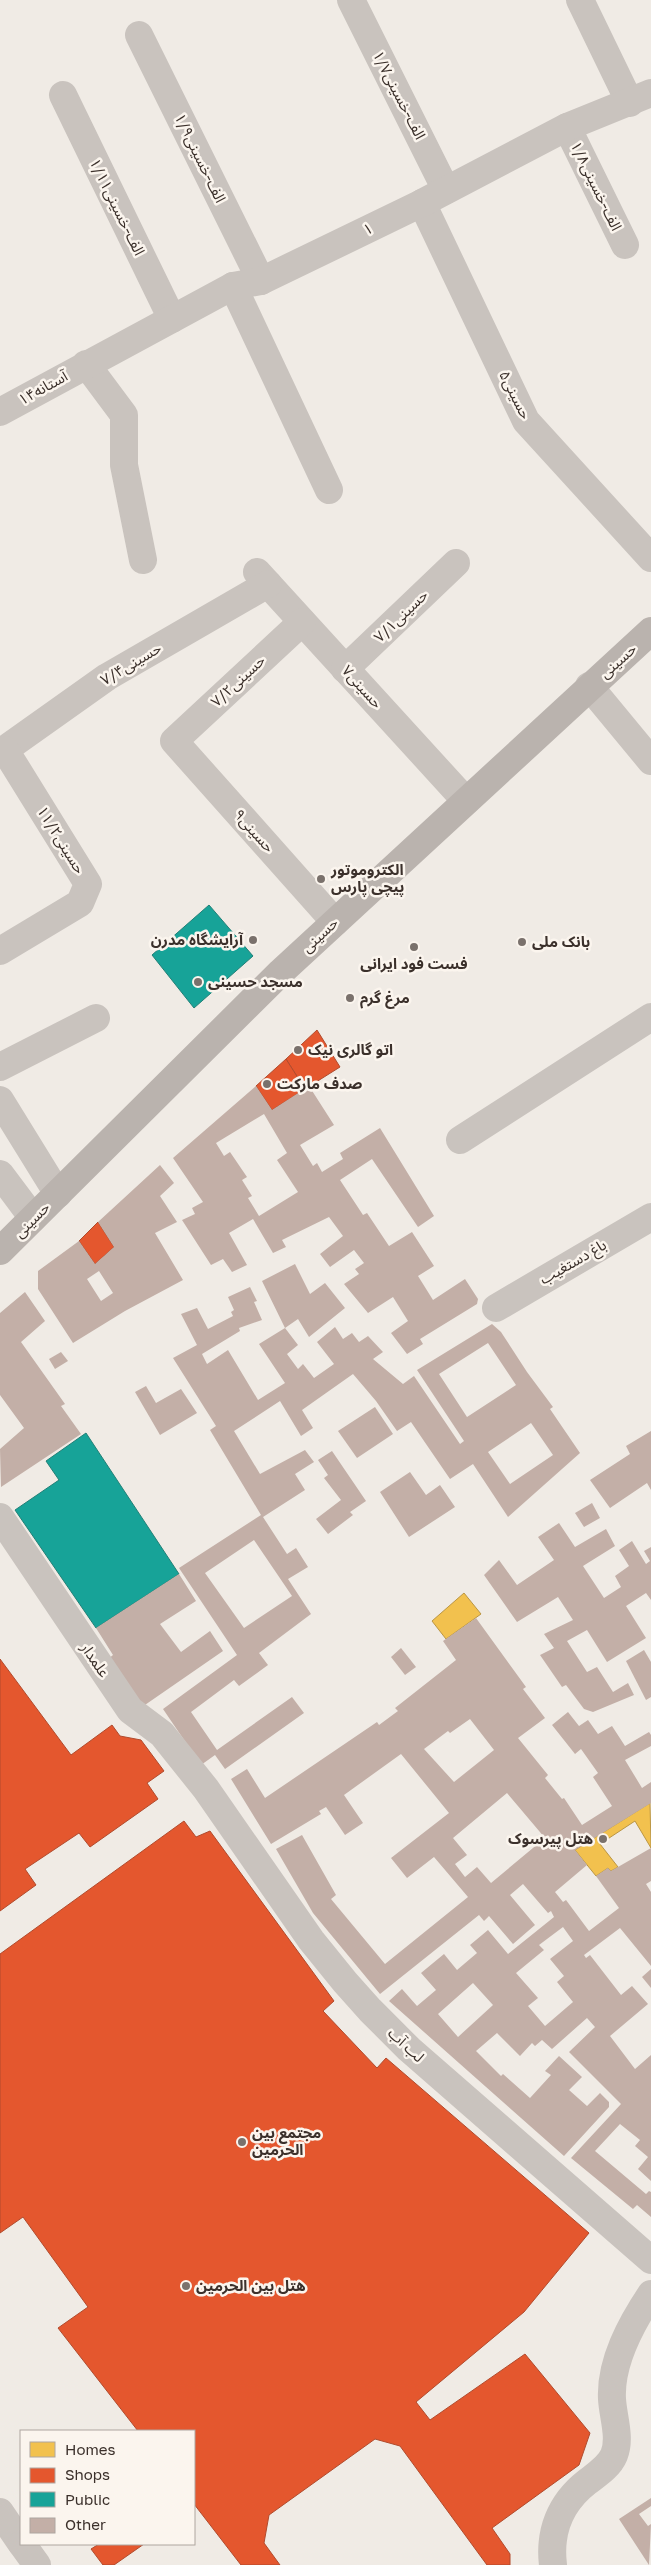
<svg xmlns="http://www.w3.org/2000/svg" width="651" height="2565" font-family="'Golos Text','Noto Sans Arabic',sans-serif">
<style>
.homes{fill:#f2c14e;stroke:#bb9644}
.shops{fill:#e4572e;stroke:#b14b2d}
.public{fill:#17a398;stroke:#228077}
.building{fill:#c3afa7;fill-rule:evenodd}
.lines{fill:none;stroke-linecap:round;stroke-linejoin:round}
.street{stroke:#c9c3be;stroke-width:28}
.secondary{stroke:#bab3ae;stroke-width:28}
.poi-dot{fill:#7a716c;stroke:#fbf5ee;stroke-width:2}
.labels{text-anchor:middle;stroke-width:5;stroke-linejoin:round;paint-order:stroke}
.street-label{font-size:15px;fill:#3b302b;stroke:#fbf5ee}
.poi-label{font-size:15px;font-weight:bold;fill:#3b302b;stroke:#fbf5ee;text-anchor:start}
</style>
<rect width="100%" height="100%" fill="#f0ebe5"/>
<!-- homes -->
<g class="homes">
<polygon points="464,1593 481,1614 446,1639 432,1621"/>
<polygon points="650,1803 651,1848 635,1821 600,1844 618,1867 611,1871 608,1868 596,1876 575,1850"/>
</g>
<!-- shops -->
<g class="shops">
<polygon points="317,1030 340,1067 305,1089 286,1059"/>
<polygon points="286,1059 305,1089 272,1110 256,1086"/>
<polygon points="98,1222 114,1247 95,1264 79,1241"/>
<polygon points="0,1659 71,1755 112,1725 120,1736 141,1740 164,1771 147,1783 158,1799 90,1847 79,1833 25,1869 36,1885 0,1911"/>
<polygon points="184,1821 196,1837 210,1831 334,2001 323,2011 377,2068 386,2058 589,2233 524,2312 416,2402 430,2420 525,2354 590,2433 579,2465 492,2528 510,2554 510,2565 487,2565 400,2446 375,2439 269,2515 264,2543 280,2565 241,2565 194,2504 194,2431 138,2431 58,2328 88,2307 23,2217 0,2233 0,1954"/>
<polygon points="99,2544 144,2544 114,2565 103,2565 91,2549"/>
</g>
<!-- public -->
<g class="public">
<polygon points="209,905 253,956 194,1008 152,955"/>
<polygon points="86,1433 179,1574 96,1628 15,1510 59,1480 46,1461"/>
</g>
<!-- building -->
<g class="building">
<path d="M256,1086L272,1110L309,1086L334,1125L300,1145L313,1166L317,1163L322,1172L343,1159L340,1153L380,1128L434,1216L418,1227L372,1159L340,1180L363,1215L367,1213L389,1246L412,1232L434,1266L418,1276L433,1300L465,1279L478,1299L477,1304L420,1339L423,1344L407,1354L391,1333L408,1321L393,1297L368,1313L344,1284L359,1274L355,1269L364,1263L354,1250L330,1267L320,1254L343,1236L329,1217L282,1240L286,1247L273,1253L253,1219L229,1233L247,1265L232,1272L223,1259L211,1265L182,1220L195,1214L192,1208L203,1202L173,1158ZM264,1114L287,1153L277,1160L298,1192L259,1216L248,1198L252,1196L242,1180L247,1177L230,1152L224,1156L216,1143Z"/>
<path d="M160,1165L174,1183L160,1196L177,1222L155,1233L183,1280L125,1311L73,1343L38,1289V1271L79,1241L95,1264L114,1247L98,1222ZM99,1271L113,1293L101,1301L87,1279Z"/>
<polygon points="295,1264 310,1294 325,1283 345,1308 309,1337 298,1319 285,1328 262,1281"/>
<path d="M250,1287L257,1301L254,1302L262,1320L239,1328L240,1331L202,1354L207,1364L228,1350L258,1400L285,1383L259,1344L285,1328L298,1345L287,1354L298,1369L303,1364L314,1378L334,1364L317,1342L335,1327L343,1339L352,1333L359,1342L368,1336L383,1352L373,1359L403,1384L414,1376L460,1444L464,1441L417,1370L492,1324L501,1332L527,1372L553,1407L550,1409L580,1453L508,1517L473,1464L450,1479L411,1422L397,1431L376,1401L353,1374L302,1410L313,1428L301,1436L280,1401L234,1431L260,1474L305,1450L314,1462L295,1474L305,1490L263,1517L287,1554L296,1548L308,1567L288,1579L311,1614L259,1653L268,1665L239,1686L234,1680L191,1712L217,1750L292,1697L304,1713L225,1769L215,1755L201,1765L163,1709L237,1655L179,1568L261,1515L210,1430L216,1426L173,1358L197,1345L181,1314L197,1308L208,1329L233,1316L231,1312L234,1310L228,1297ZM488,1343L516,1385L467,1417L439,1374ZM531,1423L553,1455L510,1484L488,1452ZM254,1540L292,1596L244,1628L205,1573Z"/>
<polygon points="25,1292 45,1321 21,1342 65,1404 61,1406 81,1434 1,1487 0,1449 24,1428 0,1395 0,1313"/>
<polygon points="61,1352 68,1361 55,1369 49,1359"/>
<polygon points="146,1386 156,1403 181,1389 197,1413 160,1435 135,1392"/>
<polygon points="375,1407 393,1434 357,1458 338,1431"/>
<polygon points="651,1431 651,1490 647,1483 610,1508 590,1480 630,1454 626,1446"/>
<polygon points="332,1451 366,1501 350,1512 353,1515 328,1534 316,1519 341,1500 324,1478 328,1475 318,1460"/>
<polygon points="410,1472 426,1495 440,1485 455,1507 409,1537 380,1492"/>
<polygon points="592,1503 600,1518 584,1527 575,1513"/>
<polygon points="559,1523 575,1547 606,1529 615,1546 583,1566 604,1598 621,1587 615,1576 629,1566 619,1550 632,1541 646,1564 650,1561 644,1551 651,1547 651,1600 646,1593 626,1606 646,1638 607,1662 587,1630 567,1641 587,1672 597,1667 613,1692 628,1683 634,1695 593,1712 584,1709 566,1685 562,1687 540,1655 554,1648 544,1634 573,1620 558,1597 517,1622 484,1575 499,1560 517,1585 554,1560 538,1537"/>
<polygon points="179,1574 196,1601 160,1624 181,1652 210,1631 223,1651 142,1707 108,1659 113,1655 96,1628"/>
<path d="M476,1618L526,1687L523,1689L545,1718L518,1738L548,1775L545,1778L562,1799L564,1798L582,1825L612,1806L593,1777L598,1773L581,1749L575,1754L552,1725L568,1712L579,1726L588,1720L598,1734L612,1726L625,1746L649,1732L651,1735V1746L625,1760L642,1788L651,1782V1803L575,1850L587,1865L555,1892L563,1902L566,1900L589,1931L619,1908L596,1876L608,1868L611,1871L651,1848V1881L646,1884L651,1892V1966L620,1928L584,1955L586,1958L590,1955L621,1995L632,1986L648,2004L610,2036L635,2069L651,2055V2181L638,2169L648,2157L635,2146L640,2140L620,2124L595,2151L646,2194L649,2191L651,2192V2217L637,2205L633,2209L571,2158L621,2104L569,2052L595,2027L587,2018L552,2049L542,2040L535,2046L532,2043L520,2056L497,2033L476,2051L501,2076L503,2074L530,2098L551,2075L545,2071L559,2056L582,2077L569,2090L587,2106L600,2093L609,2102V2107L564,2156L389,2001L402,1989L417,2006L436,1990L421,1973L444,1954L457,1970L477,1953L470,1945L488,1930L508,1954L554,1917L551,1911L548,1913L523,1884L510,1895L535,1925L513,1944L489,1916L484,1921L479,1915L380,1994L313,1913L276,1849L302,1835L336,1895L331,1899L385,1964L468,1897L434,1857L407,1878L391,1858L449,1813L401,1754L344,1795L363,1823L345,1835L326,1807L319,1811L321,1814L271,1844L231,1779L247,1769L265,1798L377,1722L379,1725L398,1711L395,1708L456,1660L443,1641ZM470,1719L494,1750L454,1782L424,1749L448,1731L450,1733ZM507,1793L545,1838L491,1883L477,1867L465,1877L455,1864L467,1855L453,1838ZM563,1927L573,1941L550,1959L564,1976L557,1982L573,2002L545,2026L528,2006L538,1998L516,1973L544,1950L539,1945ZM473,1983L493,2005L458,2037L438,2014Z"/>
<polygon points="401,1648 416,1667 405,1675 391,1657"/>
<polygon points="644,1650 651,1662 651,1697 646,1700 626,1661"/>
<polygon points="651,1969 651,1988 642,1977"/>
<polygon points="651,2498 651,2506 639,2514 648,2526 651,2524 649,2565 619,2519"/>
</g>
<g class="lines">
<!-- street -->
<g class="street">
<polyline points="351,0 446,190"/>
<polyline points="580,0 630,103"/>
<polyline points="139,35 261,281"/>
<polyline points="63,95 172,319"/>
<polyline points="567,127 625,245"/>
<polyline points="422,203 526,421 651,558"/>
<polyline points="233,286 329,490"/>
<polyline points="86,364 124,415 124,465 143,560"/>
<polyline points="0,412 233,286 261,281 422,203 567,127 651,93"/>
<polyline points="257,572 466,801"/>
<polyline points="302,622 174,741 335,922"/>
<polyline points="345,669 456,563"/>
<polyline points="589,686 651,761"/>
<polyline points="0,753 107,677 268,584"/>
<polyline points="0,951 80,903 88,884 5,750"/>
<polyline points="0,1067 96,1018"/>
<polyline points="0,1100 58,1194"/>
<polyline points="460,1140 651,1017"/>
<polyline points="0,1174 33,1218"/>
<polyline points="496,1308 651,1217"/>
<polyline points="0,1517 130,1710 162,1734 206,1789 311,1940 345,1982 370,2010 409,2049 651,2260"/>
<polyline points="0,2512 21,2543"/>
<polyline points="22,2544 37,2565"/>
<path d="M553,2565C549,2532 560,2503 587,2482C596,2475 609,2467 614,2455C621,2438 613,2417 612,2399C610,2362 631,2324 651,2294"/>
</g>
<!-- secondary -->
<polyline class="secondary" points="0,1251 281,972 651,631"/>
</g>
<!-- markers -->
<g class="poi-dot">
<circle cx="321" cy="879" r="5"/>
<circle cx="253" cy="940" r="5"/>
<circle cx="522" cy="942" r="5"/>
<circle cx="414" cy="947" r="5"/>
<circle cx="198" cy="982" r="5"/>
<circle cx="350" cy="998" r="5"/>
<circle cx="298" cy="1050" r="5"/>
<circle cx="267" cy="1084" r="5"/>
<circle cx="603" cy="1839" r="5"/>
<circle cx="242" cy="2142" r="5"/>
<circle cx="186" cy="2286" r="5"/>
</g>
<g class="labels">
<!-- street labels -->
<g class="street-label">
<text transform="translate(399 95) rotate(63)" y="5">الف-خسینی۱/۷</text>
<text transform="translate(200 158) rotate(64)" y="5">الف-خسینی۱/۹</text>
<text transform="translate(596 186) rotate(64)" y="5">الف-خسینی۱/۸</text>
<text transform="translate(117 207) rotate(64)" y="5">الف-خسینی۱/۱۱</text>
<text transform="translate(368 229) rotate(-26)" y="5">۱</text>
<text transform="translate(43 388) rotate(-29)" y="5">آستانه۱۴</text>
<text transform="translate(515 395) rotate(63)" y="5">حسینی۵</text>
<text transform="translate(401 616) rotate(-44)" y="5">حسینی۷/۱</text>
<text transform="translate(618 661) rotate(-42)" y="5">حسینی</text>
<text transform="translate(131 664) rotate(-31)" y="5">حسینی۷/۴</text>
<text transform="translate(238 681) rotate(-43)" y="5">حسینی۷/۲</text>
<text transform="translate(362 687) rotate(48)" y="5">حسینی۷</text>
<text transform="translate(254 831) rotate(48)" y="5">حسینی۹</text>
<text transform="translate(61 840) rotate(58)" y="5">حسینی۱۱/۲</text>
<text transform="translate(320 935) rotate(-43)" y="5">حسینی</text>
<text transform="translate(32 1220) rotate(-45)" y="5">حسینی</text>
<text transform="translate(573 1262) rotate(-30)" y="5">باغ دستغیب</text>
<text transform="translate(95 1660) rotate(56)" y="5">علمدار</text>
<text transform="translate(406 2045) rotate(43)" y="5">لب آب</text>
</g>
<!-- poi labels -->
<g class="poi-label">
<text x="331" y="875">الکتروموتور<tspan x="331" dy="17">پیچی پارس</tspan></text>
<text x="243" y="945" text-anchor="end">آرایشگاه مدرن</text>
<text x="532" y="947">بانک ملی</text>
<text x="414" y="969" text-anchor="middle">فست فود ایرانی</text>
<text x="208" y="987">مسجد حسینی</text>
<text x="360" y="1003">مرغ گرم</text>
<text x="308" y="1055">اتو گالری نیک</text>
<text x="277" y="1089">صدف مارکت</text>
<text x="593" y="1844" text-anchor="end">هتل پیرسوک</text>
<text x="252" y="2138">مجتمع بین<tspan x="252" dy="17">الحرمین</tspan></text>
<text x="196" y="2291">هتل بین‌ الحرمین</text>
</g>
</g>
<!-- legend -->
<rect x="20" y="2430" width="175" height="115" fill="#fbf5ee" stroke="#aea6a0"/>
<rect x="30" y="2442" width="25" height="15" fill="#f2c14e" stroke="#aea6a0"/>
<text x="65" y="2455" font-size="15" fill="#3b302b">Homes</text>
<rect x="30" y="2468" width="25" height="15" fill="#e4572e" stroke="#aea6a0"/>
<text x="65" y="2480" font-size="15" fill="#3b302b">Shops</text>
<rect x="30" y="2492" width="25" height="15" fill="#17a398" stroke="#aea6a0"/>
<text x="65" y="2505" font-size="15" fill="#3b302b">Public</text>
<rect x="30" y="2518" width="25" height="15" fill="#c3afa7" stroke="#aea6a0"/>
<text x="65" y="2530" font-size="15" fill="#3b302b">Other</text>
</svg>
